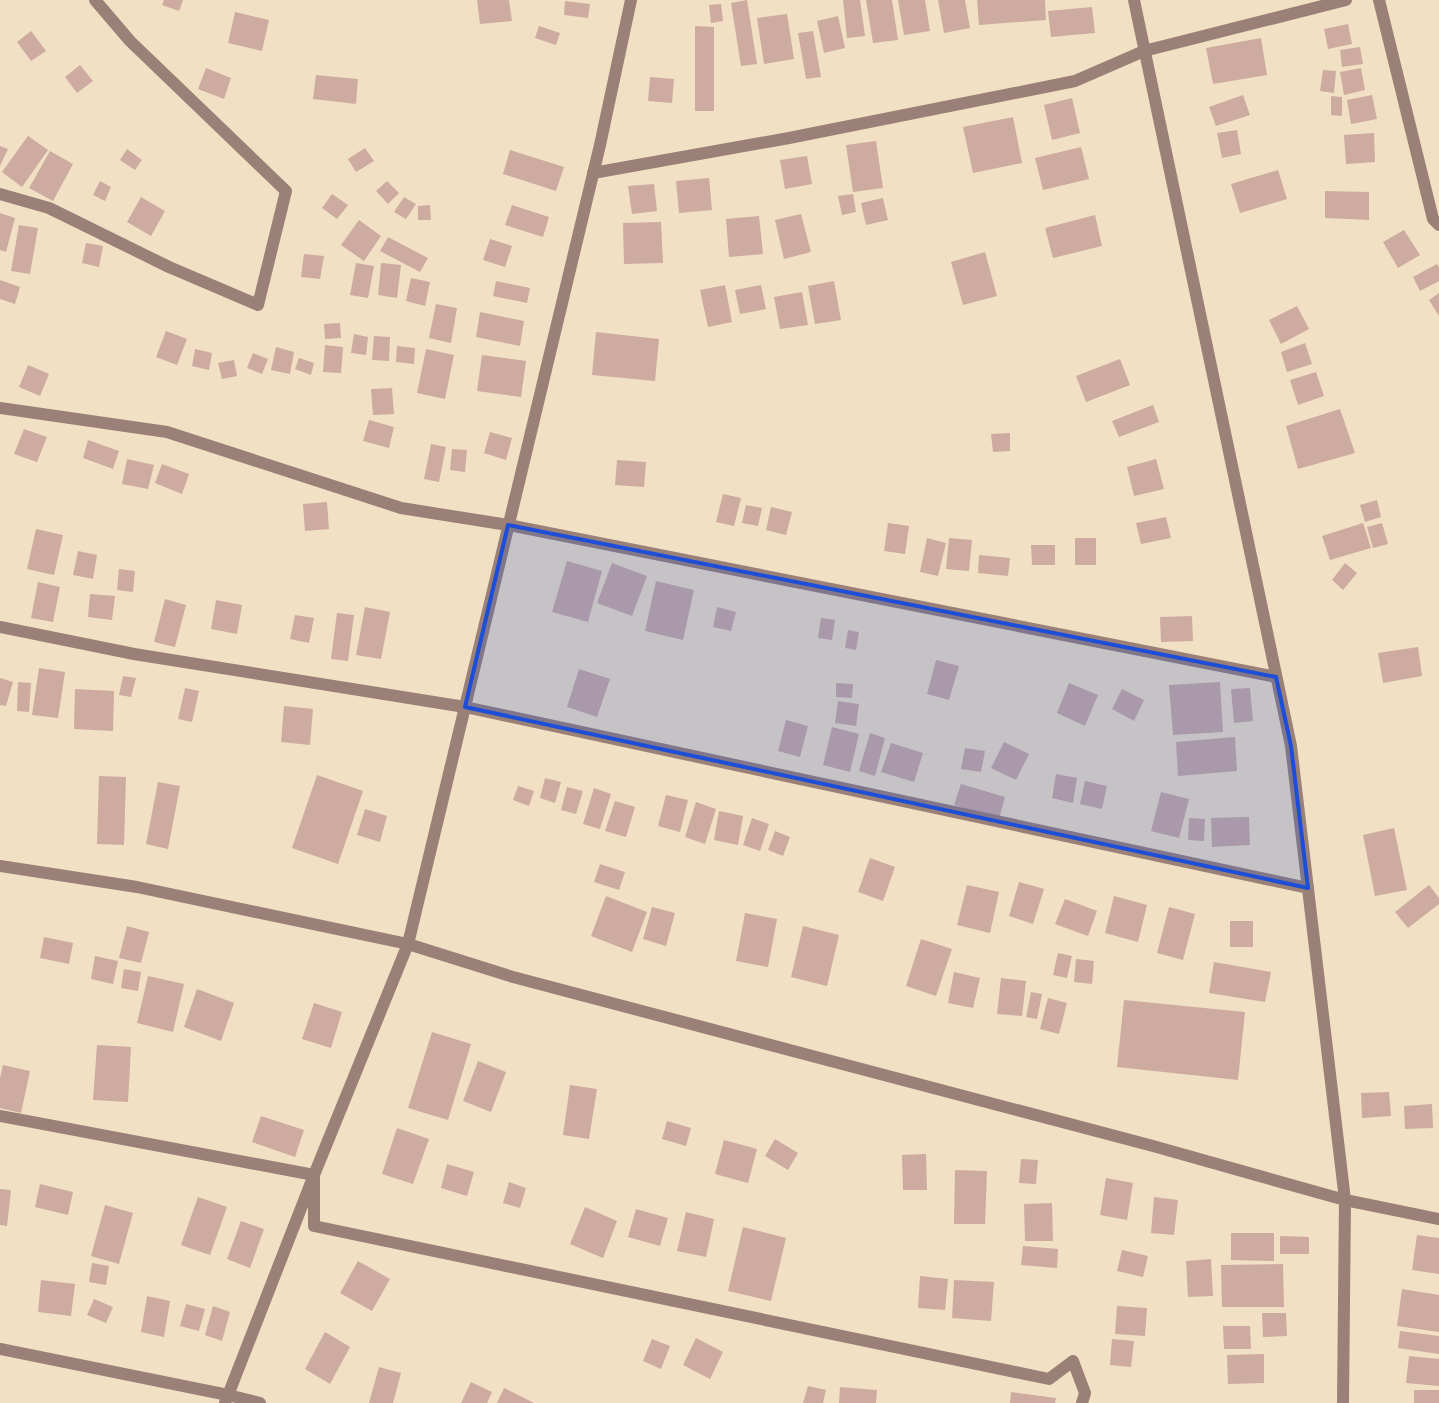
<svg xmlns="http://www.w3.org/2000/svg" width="1439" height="1403" font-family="Mulish,sans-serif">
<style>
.building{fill:#cdaba0}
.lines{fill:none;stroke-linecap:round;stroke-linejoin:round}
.minor{stroke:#9a8077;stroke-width:12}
.marked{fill:#1d4ed8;fill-opacity:0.2;stroke:#1d4ed8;stroke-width:4;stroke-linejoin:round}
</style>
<rect width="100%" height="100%" fill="#f1e0c3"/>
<!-- building -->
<g class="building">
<polygon points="164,0 183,0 179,11 162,5"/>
<polygon points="477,0 509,0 512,21 480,24"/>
<polygon points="747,0 757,64 741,66 731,3"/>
<polygon points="843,0 860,0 865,36 847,38"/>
<polygon points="866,0 892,0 898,40 873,43"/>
<polygon points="898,0 925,0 930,31 904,35"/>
<polygon points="938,0 965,0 970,28 944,33"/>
<polygon points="977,0 1045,0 1046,20 979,25"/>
<polygon points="565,1 590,4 588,18 564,15"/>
<polygon points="721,4 723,21 711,23 709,5"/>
<polygon points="1092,7 1095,33 1051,37 1048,11"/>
<polygon points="235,12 269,20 262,51 228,43"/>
<polygon points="787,14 794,59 764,64 757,18"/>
<polygon points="838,16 845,48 824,53 817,21"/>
<polygon points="1348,24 1352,44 1328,49 1324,29"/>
<polygon points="539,26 560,33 556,45 535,38"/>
<polygon points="695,26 714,27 714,111 695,111"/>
<polygon points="31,31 46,51 31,61 17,42"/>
<polygon points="813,31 821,77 806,79 798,33"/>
<polygon points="1261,38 1267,75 1213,84 1206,48"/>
<polygon points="1360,47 1363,64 1342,67 1340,50"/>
<polygon points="80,65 93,81 77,93 65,77"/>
<polygon points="206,68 231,78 224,99 198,89"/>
<polygon points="1361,68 1365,90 1344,95 1340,72"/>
<polygon points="1323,70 1336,71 1334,93 1320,91"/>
<polygon points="316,75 358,79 356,104 313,99"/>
<polygon points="650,77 674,79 672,103 648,101"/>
<polygon points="1243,95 1250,115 1216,126 1209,107"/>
<polygon points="1372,95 1377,119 1351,124 1347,100"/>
<polygon points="1331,96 1342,97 1342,116 1331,115"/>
<polygon points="1072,98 1080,133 1052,140 1044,105"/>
<polygon points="1013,117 1022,163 973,173 963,127"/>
<polygon points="1237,130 1241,154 1222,158 1217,133"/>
<polygon points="1374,133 1375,162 1346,164 1344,135"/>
<polygon points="28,136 48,150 22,187 2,172"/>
<polygon points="876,141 883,188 853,192 846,145"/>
<polygon points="0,146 8,149 0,166"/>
<polygon points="1081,147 1089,179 1043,190 1035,158"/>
<polygon points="365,148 374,161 356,172 348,159"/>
<polygon points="127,149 142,160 135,170 120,160"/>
<polygon points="510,150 564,167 556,191 503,174"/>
<polygon points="50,151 73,164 53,201 29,188"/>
<polygon points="807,156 812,184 785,189 780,160"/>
<polygon points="1278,170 1287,199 1240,213 1231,184"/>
<polygon points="709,178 712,210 679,213 676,181"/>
<polygon points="100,181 111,187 105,201 93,195"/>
<polygon points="387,181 399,193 388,204 376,191"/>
<polygon points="654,184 657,211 632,214 628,186"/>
<polygon points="1325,191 1369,192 1369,220 1325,218"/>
<polygon points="332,194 348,205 337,219 322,208"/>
<polygon points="853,194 856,212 842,215 838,196"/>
<polygon points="141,197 165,211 151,236 127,222"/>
<polygon points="404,197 416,204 406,219 394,212"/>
<polygon points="883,198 888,220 866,225 861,203"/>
<polygon points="430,205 431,220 418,220 418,206"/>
<polygon points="512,205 549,217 543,237 505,225"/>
<polygon points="0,213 15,218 6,252 0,250"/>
<polygon points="801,214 811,252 784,259 775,220"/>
<polygon points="1095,215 1102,246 1053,258 1045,228"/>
<polygon points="759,216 763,254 729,257 726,219"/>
<polygon points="359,220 381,236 364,261 341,245"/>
<polygon points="661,222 663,263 624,264 623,223"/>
<polygon points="19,225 38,228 30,274 11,271"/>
<polygon points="1404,230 1420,255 1398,268 1383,242"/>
<polygon points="388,237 428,258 420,272 380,251"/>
<polygon points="490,239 512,246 505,267 483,260"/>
<polygon points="86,243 103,246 99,267 82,263"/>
<polygon points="985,252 997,296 963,305 951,262"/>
<polygon points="304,254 324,256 320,279 301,277"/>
<polygon points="356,263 374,266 368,298 350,295"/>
<polygon points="381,263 401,265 397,298 378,295"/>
<polygon points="1437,264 1439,268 1439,281 1420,291 1413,277"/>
<polygon points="411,278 430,282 425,306 406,301"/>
<polygon points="0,280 20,287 15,304 0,299"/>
<polygon points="496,281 530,288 527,303 493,296"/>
<polygon points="834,281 841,320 815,324 808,286"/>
<polygon points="725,285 732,322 708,327 700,290"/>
<polygon points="761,285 766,309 740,314 735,290"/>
<polygon points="802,292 808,325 780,329 774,297"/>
<polygon points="1439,293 1439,316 1429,300"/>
<polygon points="436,304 457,308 451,343 429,338"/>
<polygon points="1297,306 1309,329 1281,344 1269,320"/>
<polygon points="480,312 524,321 520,346 476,337"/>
<polygon points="340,323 341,338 325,339 324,324"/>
<polygon points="166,331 187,339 177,365 156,357"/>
<polygon points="596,332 659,339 655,381 592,375"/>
<polygon points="354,334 368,337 366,355 351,353"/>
<polygon points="374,336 390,337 389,361 372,360"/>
<polygon points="1305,343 1312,364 1287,372 1281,352"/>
<polygon points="325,345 343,347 341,373 323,372"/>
<polygon points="397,346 415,348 414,364 396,362"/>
<polygon points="276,347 294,352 290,374 271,370"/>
<polygon points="195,349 212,353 209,370 192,366"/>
<polygon points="426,349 454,355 445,399 417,393"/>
<polygon points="253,353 268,359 262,374 247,368"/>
<polygon points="482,355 526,361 521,397 477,391"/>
<polygon points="299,358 314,363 311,375 295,369"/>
<polygon points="1120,359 1130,385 1086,402 1076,376"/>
<polygon points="234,360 237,376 222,379 218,363"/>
<polygon points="28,365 49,374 40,396 19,387"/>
<polygon points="1316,372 1324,396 1298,405 1290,380"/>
<polygon points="392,388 394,414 373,415 371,389"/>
<polygon points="1153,405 1159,422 1119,437 1112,421"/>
<polygon points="1340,409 1355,453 1298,469 1286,426"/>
<polygon points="369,420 394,427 389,448 363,441"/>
<polygon points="24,429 47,437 37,462 14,454"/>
<polygon points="490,432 512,438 506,460 484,453"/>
<polygon points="1010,433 1010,451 993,452 991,434"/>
<polygon points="88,440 119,451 113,469 83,458"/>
<polygon points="431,444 446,447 439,482 424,479"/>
<polygon points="452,449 467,450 465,472 450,470"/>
<polygon points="127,459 154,465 148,489 122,484"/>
<polygon points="1156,459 1164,489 1134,496 1127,467"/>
<polygon points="617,460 646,462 644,487 615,485"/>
<polygon points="162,464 189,474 182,494 155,483"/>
<polygon points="723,494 741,498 734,526 716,522"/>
<polygon points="1377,500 1381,517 1365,522 1360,505"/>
<polygon points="327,502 329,529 305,531 303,504"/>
<polygon points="746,505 762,508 758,526 742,523"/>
<polygon points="771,507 792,512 786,535 766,530"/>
<polygon points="1166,517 1171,538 1141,544 1136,523"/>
<polygon points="888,523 909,526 905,554 884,551"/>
<polygon points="1363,523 1371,548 1330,560 1322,536"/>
<polygon points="1382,523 1388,544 1373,548 1367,527"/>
<polygon points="36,529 63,535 54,575 27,569"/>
<polygon points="927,538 946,543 938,576 920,572"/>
<polygon points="949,538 972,540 969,571 946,569"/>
<rect x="1075" y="538" width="21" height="27"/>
<polygon points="1031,545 1055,545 1055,565 1032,565"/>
<polygon points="78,551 97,555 93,579 73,575"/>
<polygon points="979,555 1010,558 1008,576 978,573"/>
<polygon points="567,561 602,571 588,622 552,612"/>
<polygon points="612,563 647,576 632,616 597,603"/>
<polygon points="1345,563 1357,573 1343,590 1332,580"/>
<polygon points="119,569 135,571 133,592 117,590"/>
<polygon points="656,581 694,590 683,640 645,631"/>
<polygon points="38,582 60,587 53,622 31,618"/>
<polygon points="90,594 115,596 112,620 88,617"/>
<polygon points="165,599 186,605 175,647 154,642"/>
<polygon points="216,600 242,605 237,634 211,629"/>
<polygon points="365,607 390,612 381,659 356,655"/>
<polygon points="717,607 736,612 731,631 713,627"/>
<polygon points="337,613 354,615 348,661 331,659"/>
<polygon points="295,615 314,618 309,643 290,639"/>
<polygon points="1192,616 1193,641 1161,642 1160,617"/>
<polygon points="821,618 835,620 832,640 818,638"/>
<polygon points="848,630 859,632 856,650 845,648"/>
<polygon points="1418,647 1422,676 1383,683 1378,653"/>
<polygon points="936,660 959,666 949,700 927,694"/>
<polygon points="39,668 65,672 58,718 32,715"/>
<polygon points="579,669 610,679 597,717 567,707"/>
<polygon points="123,676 136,678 131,697 119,695"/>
<polygon points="0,678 13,682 6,706 0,705"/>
<polygon points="18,682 31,683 29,712 17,711"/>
<polygon points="1220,682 1223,732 1173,735 1169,685"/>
<polygon points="836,683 853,684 852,698 836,697"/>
<polygon points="1069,683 1098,695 1085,726 1057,713"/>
<polygon points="185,688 199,691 192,722 178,719"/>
<polygon points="1250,688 1253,721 1234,723 1231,689"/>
<polygon points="75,689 114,691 113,731 74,729"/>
<polygon points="1122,689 1144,700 1134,721 1112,709"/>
<polygon points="838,701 859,704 856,726 835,723"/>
<polygon points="284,706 313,709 310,745 281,742"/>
<polygon points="786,720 808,726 800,757 778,751"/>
<polygon points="832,727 859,734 850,772 823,765"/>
<polygon points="870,733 885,738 875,776 859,771"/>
<polygon points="1235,737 1237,771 1178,776 1176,742"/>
<polygon points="1004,742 1029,754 1016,780 991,768"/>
<polygon points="891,743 923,753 914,782 881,772"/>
<polygon points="965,748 985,751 981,772 961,769"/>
<polygon points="1056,774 1077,778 1073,803 1052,798"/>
<polygon points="317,775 363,791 338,864 292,848"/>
<polygon points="99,776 126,777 124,845 97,844"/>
<polygon points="545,778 561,782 555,803 540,798"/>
<polygon points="1085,781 1107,786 1102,809 1080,804"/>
<polygon points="158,782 180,786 168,849 146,844"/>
<polygon points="961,784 1005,797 999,819 954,805"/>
<polygon points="518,786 534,791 529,806 513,800"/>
<polygon points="567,787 583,791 576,814 561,810"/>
<polygon points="594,788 611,794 600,829 583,824"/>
<polygon points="1161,792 1189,799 1179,838 1151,831"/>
<polygon points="666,795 688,800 680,832 658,826"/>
<polygon points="615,801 635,807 626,837 605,831"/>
<polygon points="696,802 716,809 705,844 685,837"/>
<polygon points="365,809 387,816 380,842 357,835"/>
<polygon points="719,811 743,816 738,845 714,840"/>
<polygon points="1249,817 1250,845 1212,847 1211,818"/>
<polygon points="752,818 769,824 760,851 743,845"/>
<polygon points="1189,818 1205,819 1204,841 1188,840"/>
<polygon points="1394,828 1407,890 1375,896 1363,835"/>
<polygon points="775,831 790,837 783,856 768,850"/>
<polygon points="870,858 895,867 883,901 858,892"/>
<polygon points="600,864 625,872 619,890 594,882"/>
<polygon points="1019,882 1044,889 1033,924 1009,916"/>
<polygon points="967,885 999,892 990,933 957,925"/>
<polygon points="1429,885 1439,898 1439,904 1408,928 1395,912"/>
<polygon points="606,896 647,912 632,952 591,936"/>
<polygon points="1114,896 1147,905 1138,942 1105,933"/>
<polygon points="1065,899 1097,911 1088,936 1055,924"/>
<polygon points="652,907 675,913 666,946 643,939"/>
<polygon points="1169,907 1195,914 1183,960 1157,953"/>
<polygon points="745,913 777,919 768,967 736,961"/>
<rect x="1230" y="921" width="23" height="26"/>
<polygon points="127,926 149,932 141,963 119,958"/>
<polygon points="803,926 839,935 827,986 791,977"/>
<polygon points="44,937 73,943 69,964 40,958"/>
<polygon points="921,939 952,949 936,996 906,986"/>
<polygon points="1058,953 1072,956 1067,978 1053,975"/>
<polygon points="95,956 118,961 113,984 91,979"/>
<polygon points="1076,959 1094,961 1092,984 1074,982"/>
<polygon points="1214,962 1271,972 1265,1002 1209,993"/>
<polygon points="124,969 141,972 138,991 121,988"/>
<polygon points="954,972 980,978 973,1008 948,1003"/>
<polygon points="148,976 184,984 173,1032 137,1023"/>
<polygon points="1001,978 1026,981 1022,1016 997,1014"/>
<polygon points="197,989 234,1003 221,1041 184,1027"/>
<polygon points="1031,992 1042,994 1037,1019 1026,1017"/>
<polygon points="1048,998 1067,1003 1059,1034 1040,1029"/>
<polygon points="1124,1000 1245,1012 1238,1080 1117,1067"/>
<polygon points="314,1003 342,1012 331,1048 302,1039"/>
<polygon points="432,1032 471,1044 448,1120 408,1108"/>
<polygon points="97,1045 131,1047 128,1102 93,1100"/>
<polygon points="478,1061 506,1072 491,1112 463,1101"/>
<polygon points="3,1065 30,1071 21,1113 0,1108 0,1078"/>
<polygon points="570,1085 597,1089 589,1139 563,1135"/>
<polygon points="1389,1092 1391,1116 1362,1118 1361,1093"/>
<polygon points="1432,1104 1433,1128 1405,1129 1404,1106"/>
<polygon points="261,1116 304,1130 295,1157 252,1142"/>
<polygon points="667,1121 691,1128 686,1146 662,1139"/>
<polygon points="397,1128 429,1139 413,1184 382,1174"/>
<polygon points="775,1139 798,1153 788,1170 765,1156"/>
<polygon points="724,1140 757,1149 748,1183 715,1174"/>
<polygon points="926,1154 927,1190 903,1190 902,1155"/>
<polygon points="1021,1159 1038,1160 1036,1184 1019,1183"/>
<polygon points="447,1164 474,1172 467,1196 441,1188"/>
<polygon points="955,1170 987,1171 985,1224 954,1224"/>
<polygon points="1106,1178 1133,1183 1127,1220 1100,1215"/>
<polygon points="509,1182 526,1188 520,1208 503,1203"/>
<polygon points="40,1184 73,1192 68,1215 35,1207"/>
<polygon points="0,1189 11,1190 7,1226 0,1225"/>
<polygon points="198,1197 227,1207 210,1255 181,1245"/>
<polygon points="1154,1197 1178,1200 1174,1235 1151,1233"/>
<polygon points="1052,1203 1053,1241 1025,1241 1024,1204"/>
<polygon points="105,1205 133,1213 119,1264 91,1256"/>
<polygon points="585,1207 617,1221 603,1258 570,1244"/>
<polygon points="636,1209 668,1218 660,1246 628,1237"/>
<polygon points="686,1212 714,1219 706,1257 677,1251"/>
<polygon points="241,1221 264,1229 250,1268 227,1259"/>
<polygon points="743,1227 786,1238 771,1301 728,1291"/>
<polygon points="1231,1233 1274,1233 1274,1261 1231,1260"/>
<polygon points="1417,1235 1439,1238 1439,1274 1412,1270"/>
<polygon points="1280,1236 1309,1237 1309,1254 1280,1254"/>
<polygon points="1023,1246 1058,1249 1057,1268 1021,1265"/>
<polygon points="1122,1250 1148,1256 1143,1277 1117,1271"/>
<polygon points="1211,1259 1213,1296 1188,1297 1186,1261"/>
<polygon points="358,1261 390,1279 372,1311 340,1293"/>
<polygon points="92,1263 109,1266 106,1285 89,1282"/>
<polygon points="1283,1264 1284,1307 1222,1307 1221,1265"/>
<polygon points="920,1276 948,1279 945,1310 918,1308"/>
<polygon points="41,1280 75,1284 71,1316 38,1312"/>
<polygon points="954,1280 994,1282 991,1321 952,1318"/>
<polygon points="1402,1289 1439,1295 1439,1332 1397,1326"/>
<polygon points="147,1296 170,1301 164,1337 141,1332"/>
<polygon points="94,1299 113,1307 106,1323 87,1315"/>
<polygon points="186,1304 205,1309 199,1331 180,1326"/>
<polygon points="213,1306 230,1312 222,1341 205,1335"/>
<polygon points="1117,1306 1147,1308 1145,1336 1115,1334"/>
<polygon points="1262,1313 1286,1313 1287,1336 1263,1337"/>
<polygon points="1223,1326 1250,1326 1251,1349 1224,1349"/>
<polygon points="1400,1331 1439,1336 1439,1354 1398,1348"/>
<polygon points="325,1332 350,1347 330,1384 305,1369"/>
<polygon points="696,1338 723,1352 710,1379 683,1365"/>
<polygon points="652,1339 670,1346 661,1369 643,1361"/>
<polygon points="1112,1339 1134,1341 1131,1367 1110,1365"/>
<polygon points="1264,1354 1264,1383 1228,1384 1227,1355"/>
<polygon points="1409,1356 1439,1359 1439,1386 1406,1383"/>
<polygon points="379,1367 401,1373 393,1403 369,1403"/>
<polygon points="471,1382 492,1392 487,1403 461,1403"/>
<polygon points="808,1386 826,1390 823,1403 803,1403"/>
<polygon points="840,1387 877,1390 876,1403 839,1403"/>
<polygon points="504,1388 534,1403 497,1403"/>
<rect x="1414" y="1390" width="25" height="13"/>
<polygon points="1011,1392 1056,1398 1055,1403 1010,1403"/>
</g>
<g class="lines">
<!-- minor -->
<g class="minor">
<polyline points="1134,0 1291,746 1345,1200 1343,1403"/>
<polyline points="1379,0 1433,219 1439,225"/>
<polyline points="593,173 789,138 1075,81 1144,51 1346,0"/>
<polyline points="0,194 49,208 169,267 258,305 286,191 130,41 95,0"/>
<polyline points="0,408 167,432 401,508 508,525 1276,677"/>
<polyline points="0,627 134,654 465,707 1308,888"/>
<polyline points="0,866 137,887 408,944 513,977 1153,1146 1345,1200 1439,1219"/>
<polyline points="0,1116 314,1175 314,1226 1049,1379 1073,1361 1085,1393 1082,1403"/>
<polyline points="0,1349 228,1395 260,1403"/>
<polyline points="225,1403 314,1175 408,944 600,145 631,0"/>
</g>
</g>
<!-- marked area -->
<path class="marked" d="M508,525L1276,677L1291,746L1308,888L465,707Z"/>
</svg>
